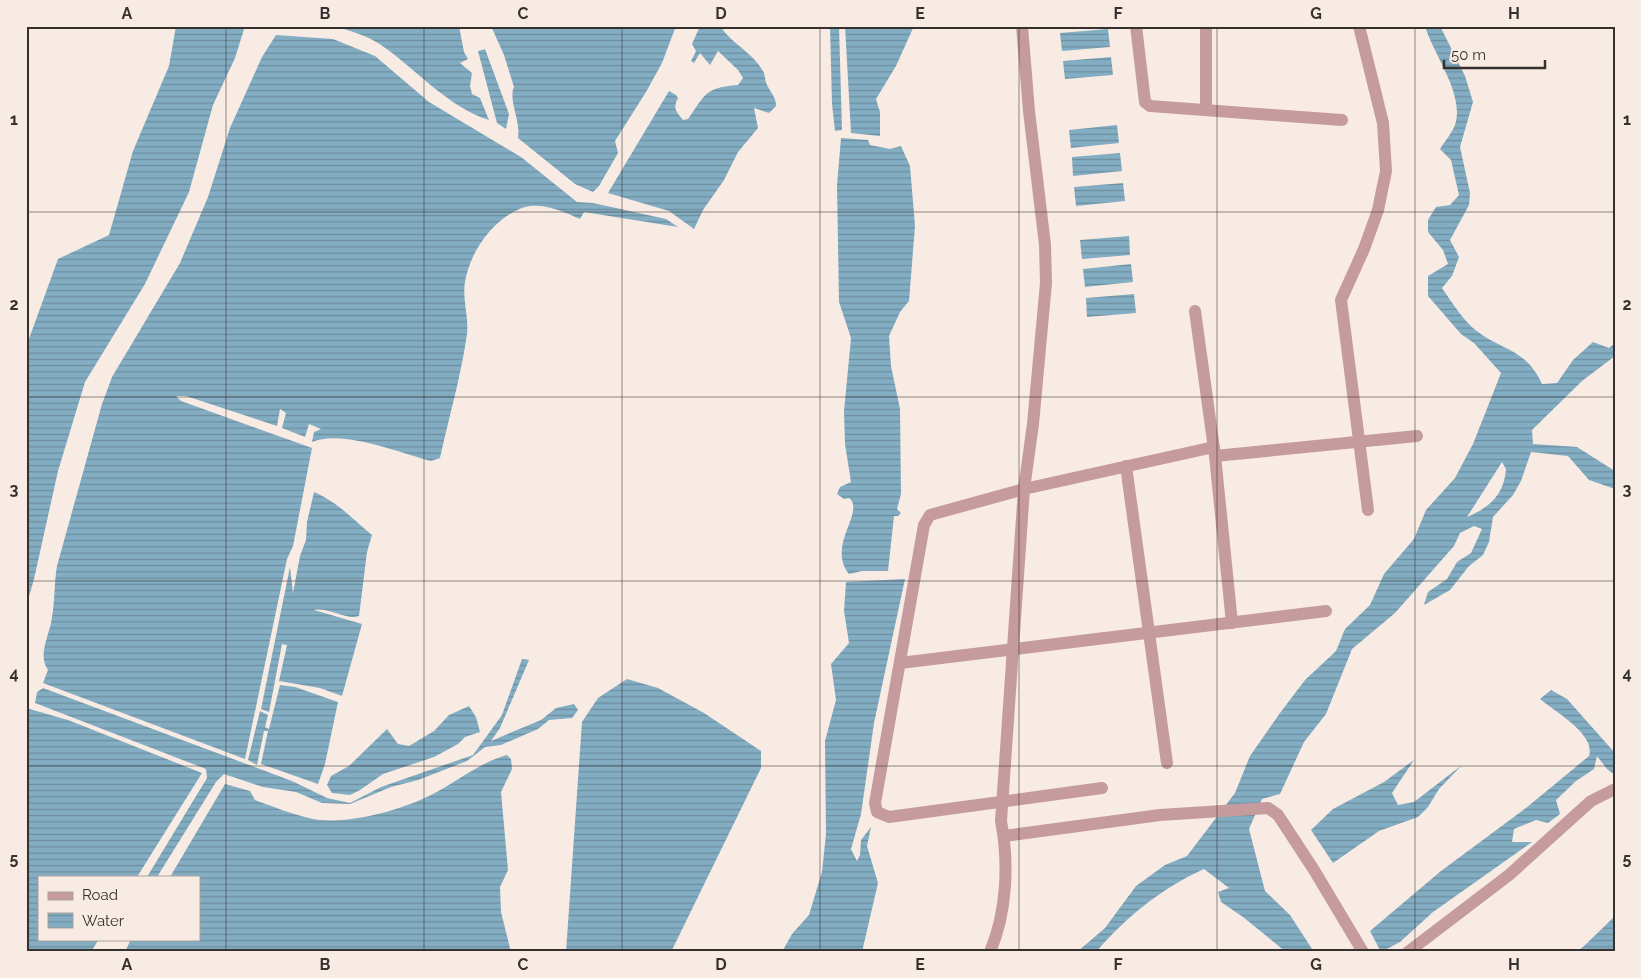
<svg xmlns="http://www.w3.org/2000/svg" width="1641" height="978" font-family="Raleway,sans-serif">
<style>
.water{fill:url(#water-rules);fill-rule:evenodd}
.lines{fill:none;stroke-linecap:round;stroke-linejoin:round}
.minor{stroke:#c69b9d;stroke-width:12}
.grid{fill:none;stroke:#36312f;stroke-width:1;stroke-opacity:0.55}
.neatline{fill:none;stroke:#36312f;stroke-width:2}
.grid-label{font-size:16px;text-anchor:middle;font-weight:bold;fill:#36312f}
</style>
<defs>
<pattern id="water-rules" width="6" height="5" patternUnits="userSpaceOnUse" patternTransform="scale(1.25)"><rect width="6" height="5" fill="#83adc2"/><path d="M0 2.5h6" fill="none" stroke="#6c8d9e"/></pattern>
</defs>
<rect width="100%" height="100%" fill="#f8ebe4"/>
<!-- water -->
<g class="water">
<polygon points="176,26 245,26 235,58 213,105 189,192 145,284 85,382 58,471 34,579 26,607 26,347 58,259 109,235 133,151 169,66"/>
<path d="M334,26H459L464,52L468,59L460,63L472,73L470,86L472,94L480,98L489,120C449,108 415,68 381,45C368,36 349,30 334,26Z"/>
<path d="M491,26H676L662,63L646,92L615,141L618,153L599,186L593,192L575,184L518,138C521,121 508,100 514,87L504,55Z"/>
<path d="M700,26H720C731,43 752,52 763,71C765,74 765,81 767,85C771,93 776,97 776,106L769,113L754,108L758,128L738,152L724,180L703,210L694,229L669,211L608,193L669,91L676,95L678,98C672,109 677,112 683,120L688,119C706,94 704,88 738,85L743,78L738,70L718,51L710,65L700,53L694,63L691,61L696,51L692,44Z"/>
<polygon points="830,26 839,26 842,130 835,131 832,104"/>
<polygon points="845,26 914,26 896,66 876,99 880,112 880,136 851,133"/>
<path d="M1425,26H1440L1465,76L1473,102L1460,147L1470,193L1469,205L1450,240L1459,257L1452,276L1442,288C1451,301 1461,317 1473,328C1500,351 1525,347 1542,384L1557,383L1573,360L1593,342L1609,348L1615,343V356L1582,381L1532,430L1533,444L1577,447L1615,471V489L1589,480L1568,456L1531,452L1521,481L1513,495L1493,517L1489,542L1483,555L1469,566L1450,590L1424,605L1428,592L1447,579L1457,562L1471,553L1482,529L1474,526L1460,533L1454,546L1395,613L1352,649L1326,714L1304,742L1280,794L1262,799L1249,829L1265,891L1290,915L1314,952H1286L1243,917L1221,902L1218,892L1229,888L1204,869C1162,888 1126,917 1096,952H1077L1105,928L1136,886L1165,865L1187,856L1235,793L1250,756L1280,713L1305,680L1336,651L1345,629L1370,605L1384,574L1414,539L1426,510L1455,478L1473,444L1501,373L1474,343L1461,334L1428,296V276L1448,264L1443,250L1428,232V220L1436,207L1450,205L1459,195L1451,160L1440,149C1445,141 1452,133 1455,125C1465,94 1434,56 1425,26ZM1502,462L1506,469C1504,495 1490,507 1467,517Z"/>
<polygon points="1108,29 1110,47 1062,51 1060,33"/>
<path d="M276,35L333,39L375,56L429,102L521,157L577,202L593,203L666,219L678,227L584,212L580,219C565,212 542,202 525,207C494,217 470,251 465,282C462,300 469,316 467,334C461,376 449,417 440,458L431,461C400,453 342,429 312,442L314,432L321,429L309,424L305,437L282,428L286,413L280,409L277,426L186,396H176L181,401L312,448L293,546L287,559L245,759L43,683L48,670C37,654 50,635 52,617C55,600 54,583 57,566L102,404L112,377L180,263L208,197L230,128L262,57Z"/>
<polygon points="485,49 509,114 506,129 497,123 478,51"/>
<polygon points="1111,57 1113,75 1065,79 1063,61"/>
<polygon points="1117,125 1119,143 1071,148 1069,130"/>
<path d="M841,138L868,140L870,145L890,149L901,146L910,166L915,226L909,301L900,312L889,336L891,366L900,409L901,494L897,509L901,513L898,516H894L888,571H862L849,574C826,545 866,512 849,498L844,499L837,494L840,487L851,482L845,444L844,411L851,338L839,302L837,185Z"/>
<polygon points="1120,153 1122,171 1073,176 1072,157"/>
<polygon points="1123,183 1125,201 1076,206 1074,187"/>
<polygon points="1129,236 1130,255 1082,259 1080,240"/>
<polygon points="1131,264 1133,282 1085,287 1083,269"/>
<polygon points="1134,294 1136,313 1087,317 1086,298"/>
<path d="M314,492C339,503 351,518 372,535L367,552L359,616C347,621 330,607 314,610L362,624L342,696L320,688L279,681L287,645L282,644L269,712L261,709L290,567L293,593L300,556L306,540L307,522Z"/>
<polygon points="905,579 874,723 861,814 851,849 857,861 860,855 861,840 871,827 867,846 878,883 862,952 782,952 792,934 809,915 822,872 826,834 825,741 836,700 831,664 849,643 844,611 846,582"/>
<polygon points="522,659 529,660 500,728 491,741 541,720 556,708 574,704 578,710 572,718 549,720 538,729 501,745 485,747 467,761 418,780 391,787 350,804 322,803 296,792 263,787 224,774 216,782 157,877 147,877 207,778 206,769 35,703 37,692 43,688 292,781 327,798 350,803 381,787 473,755 502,715"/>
<polygon points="627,679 658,688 704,713 761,751 761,768 671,952 566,952 582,722 598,698"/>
<polygon points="280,685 295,687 338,702 325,764 318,784 261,764 268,731 264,731 257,765 248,760 260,711 268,715 265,727 269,729"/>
<path d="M1551,690L1567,699L1615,753V775L1607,769L1597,756L1594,769L1576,781L1556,800L1560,814L1548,823L1536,820L1514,829L1512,842H1532L1433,912L1400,942L1381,952L1370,931L1441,871L1526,808L1589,756C1596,734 1555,712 1540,699Z"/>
<polygon points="469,706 476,717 480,732 465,737 458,744 434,757 383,774 360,790 350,795 332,793 327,785 331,776 349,766 387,729 398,744 409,746 434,731 449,715"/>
<polygon points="26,708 68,720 202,773 137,877 39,877 39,939 99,939 91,952 26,952"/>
<path d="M507,755L511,759L512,769L501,792L508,870L500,887L501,912L511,952H125L131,939H199V877H170L225,784L250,791L255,800C274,807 294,815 313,819C347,825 398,811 429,796C456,783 478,763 507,755Z"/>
<polygon points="1414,760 1392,793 1398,805 1414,802 1462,765 1439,789 1428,807 1418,817 1379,831 1333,863 1311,830 1333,809 1384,782"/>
<polygon points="1615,916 1615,952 1575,952 1583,947"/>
</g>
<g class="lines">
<!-- minor -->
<g class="minor">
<polyline points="1136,26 1145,102 1150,106 1342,120"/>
<polyline points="1206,26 1206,109"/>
<polyline points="1359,26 1383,123 1386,171 1378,210 1364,249 1341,300 1368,510"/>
<polyline points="1195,311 1215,456 1232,623"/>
<polyline points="1215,456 1417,436"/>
<polyline points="1126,466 1167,763"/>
<polyline points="900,663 1326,611"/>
<polyline points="1102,788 889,817 877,812 875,803 924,525 930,515 1024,489 1214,447"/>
<polyline points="1004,836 1160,815 1268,808 1278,815 1314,870 1363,952"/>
<path d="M990,952C1007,912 1009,863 1001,821L1024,489L1033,424L1046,283L1045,245L1029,111L1022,26"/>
<polyline points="1408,952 1509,875 1591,801 1615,789"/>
</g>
</g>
<!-- grid -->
<path class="grid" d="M226,26V952M424,26V952M622,26V952M820,26V952M1019,26V952M1217,26V952M1415,26V952M26,212H1615M26,397H1615M26,581H1615M26,766H1615"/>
<!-- border -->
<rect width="1641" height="978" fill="none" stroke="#f8ebe4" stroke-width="55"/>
<!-- legend -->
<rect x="38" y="876" width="162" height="65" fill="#f8ebe4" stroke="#aaa19c"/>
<rect x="48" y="892" width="25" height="8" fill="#c69b9d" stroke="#aaa19c"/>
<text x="82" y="900" font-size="15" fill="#36312f">Road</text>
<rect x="48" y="913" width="25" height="15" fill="url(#water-rules)" stroke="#aaa19c"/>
<text x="82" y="926" font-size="15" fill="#36312f">Water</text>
<!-- scale -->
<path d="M1444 60v8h101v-8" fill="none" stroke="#36312f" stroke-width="2.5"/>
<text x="1451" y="60" font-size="15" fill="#36312f" stroke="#f8ebe4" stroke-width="4" paint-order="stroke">50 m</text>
<rect x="28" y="28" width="1586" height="922" class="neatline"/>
<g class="grid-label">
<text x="127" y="19">A</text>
<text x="325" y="19">B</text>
<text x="523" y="19">C</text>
<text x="721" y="19">D</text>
<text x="920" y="19">E</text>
<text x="1118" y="19">F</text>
<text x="1316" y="19">G</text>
<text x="1514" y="19">H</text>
<text x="14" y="125">1</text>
<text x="1627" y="125">1</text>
<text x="14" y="310">2</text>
<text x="1627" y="310">2</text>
<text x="14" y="495">3</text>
<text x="1627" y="495">3</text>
<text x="14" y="679">4</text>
<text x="1627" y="679">4</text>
<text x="14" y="864">5</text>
<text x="1627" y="864">5</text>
<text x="127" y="970">A</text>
<text x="325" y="970">B</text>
<text x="523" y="970">C</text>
<text x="721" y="970">D</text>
<text x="920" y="970">E</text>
<text x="1118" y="970">F</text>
<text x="1316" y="970">G</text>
<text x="1514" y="970">H</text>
</g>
</svg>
